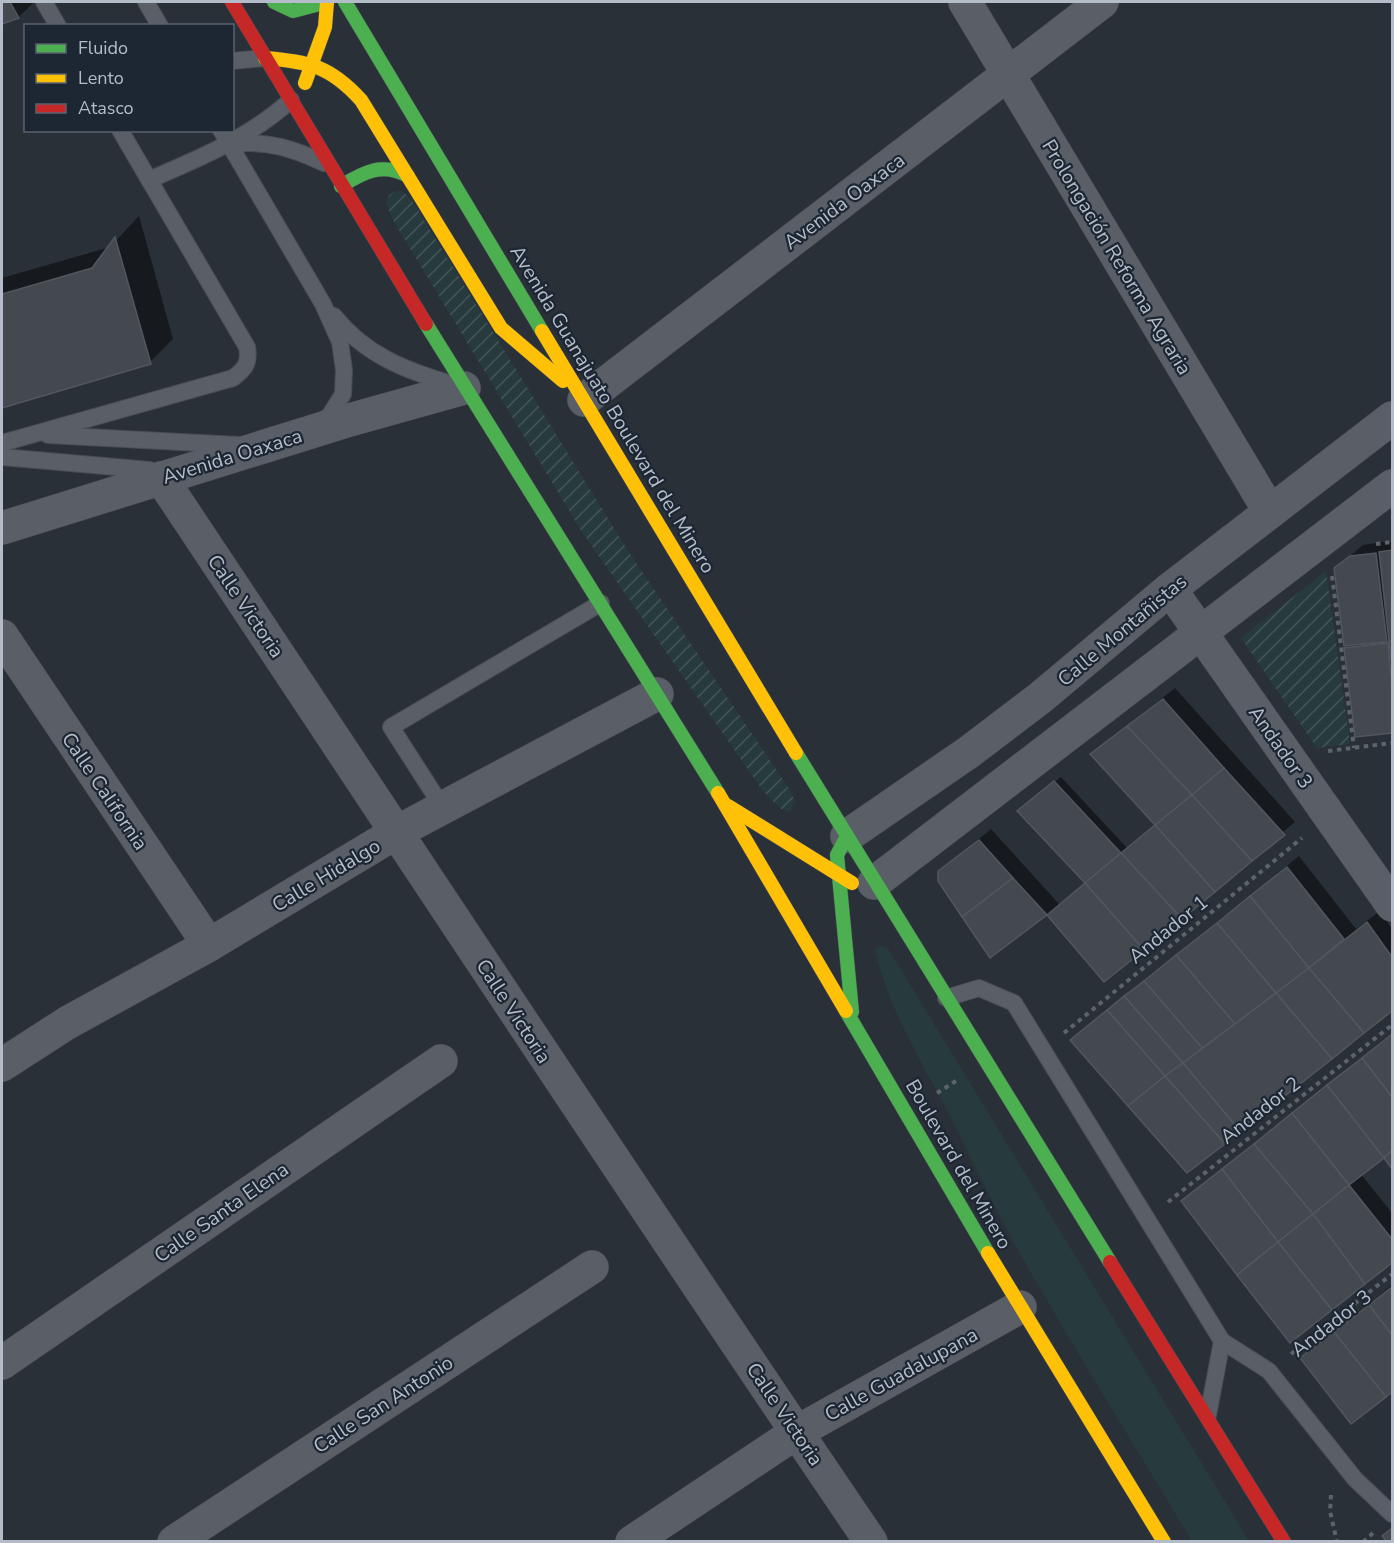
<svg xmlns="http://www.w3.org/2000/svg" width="1394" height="1543" font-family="'Nunito Sans',sans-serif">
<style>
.grass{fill:#273a3e}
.garden{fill:url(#garden-furrows)}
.shadow{fill:#0007}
.building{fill:#444950;stroke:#52575f;stroke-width:1.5}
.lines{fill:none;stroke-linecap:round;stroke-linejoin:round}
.lane-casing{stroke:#484c53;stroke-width:18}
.street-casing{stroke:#484c53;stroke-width:34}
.fast-casing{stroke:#484c55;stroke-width:15}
.slow-casing{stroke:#484c55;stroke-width:15}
.jam-casing{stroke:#484c55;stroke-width:15}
.path{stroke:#5d636a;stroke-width:4;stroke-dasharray:4.5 4.5;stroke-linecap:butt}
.lane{stroke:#5a5e66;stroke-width:16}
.street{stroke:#5a5e66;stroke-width:33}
.fast{stroke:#4caf50;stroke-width:14}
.slow{stroke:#ffc107;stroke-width:14}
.jam{stroke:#c62828;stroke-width:14}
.labels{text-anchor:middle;stroke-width:4.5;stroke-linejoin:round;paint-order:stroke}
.street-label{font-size:20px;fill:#b4bcc9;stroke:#1d2633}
</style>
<defs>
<pattern id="garden-furrows" width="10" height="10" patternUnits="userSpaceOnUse" patternTransform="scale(1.5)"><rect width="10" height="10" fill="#273a3e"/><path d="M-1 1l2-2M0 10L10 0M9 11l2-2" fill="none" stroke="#445559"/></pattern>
</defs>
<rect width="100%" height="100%" fill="#2a3038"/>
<!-- grass -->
<path class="grass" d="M882,945L889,950L1249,1541H1192C1134,1445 1075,1350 1019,1252C994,1207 972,1160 949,1114C921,1060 888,1009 875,949Z"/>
<!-- garden -->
<g class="garden">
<polygon points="396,191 402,191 411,199 628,551 788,787 795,801 790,811 781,809 763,791 582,532 394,222 386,204 389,195"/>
<polygon points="1326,571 1350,744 1317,748 1241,638"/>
</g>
<!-- shadow -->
<g class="shadow">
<polygon points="2,2 34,2 19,17 2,22"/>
<polygon points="139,216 173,339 150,362 2,406 2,278 110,247"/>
<polygon points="1392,540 1392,732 1356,735 1346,648 1350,644 1336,568 1363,545 1388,541 1388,544"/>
<polygon points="1175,688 1295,822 1104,980 1047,913 990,956 939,872 991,829 1059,904 1086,882 1025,805 1061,777 1127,848 1156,824 1092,754"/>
<polygon points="1299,856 1356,929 1380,911 1392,929 1392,1010 1187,1171 1072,1040"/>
<polygon points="1392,1033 1392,1166 1384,1155 1361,1174 1392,1213 1392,1261 1290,1341 1183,1201"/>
<polygon points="1392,1285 1392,1390 1351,1422 1302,1358"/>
</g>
<!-- building -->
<g class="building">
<polygon points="2,2 10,2 19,18 2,24"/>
<polygon points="115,237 151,364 2,408 2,294 92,268"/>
<polygon points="1392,550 1392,641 1389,641 1379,552"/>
<polygon points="1376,553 1387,642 1344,646 1334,568 1350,556"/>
<polygon points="1389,642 1392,642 1392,668"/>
<polygon points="1388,643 1392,687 1392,733 1355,737 1344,648"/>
<polygon points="1163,699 1224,768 1192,795 1127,726"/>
<polygon points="1127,726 1192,795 1155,825 1090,754"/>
<polygon points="1224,768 1285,835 1252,861 1192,795"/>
<polygon points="1054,781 1121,853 1085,883 1017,811"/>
<polygon points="1192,795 1252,861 1215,892 1155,825"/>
<polygon points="1155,825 1215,892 1182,919 1121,853"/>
<polygon points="979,840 1013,878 962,917 938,881 938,871"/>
<polygon points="1121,853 1182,919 1144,950 1085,883"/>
<polygon points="1287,867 1344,939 1309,968 1250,896"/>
<polygon points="1013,878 1047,915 990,958 962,917"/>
<polygon points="1085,883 1144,950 1104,982 1047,915"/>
<polygon points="1250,896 1309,968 1276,993 1217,923"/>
<polygon points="1367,922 1392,957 1392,1011 1364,1033 1309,968"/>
<polygon points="1217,923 1276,993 1235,1024 1176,955"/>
<polygon points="1176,955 1235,1024 1202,1048 1144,981"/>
<polygon points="1309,968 1364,1033 1332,1059 1276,993"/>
<polygon points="1144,981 1202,1048 1183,1063 1124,996"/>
<polygon points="1276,993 1332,1059 1240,1131 1183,1063"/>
<polygon points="1124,996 1183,1063 1165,1076 1107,1010"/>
<polygon points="1107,1010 1165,1076 1128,1106 1070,1040"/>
<polygon points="1392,1034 1392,1097 1362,1058"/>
<polygon points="1362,1058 1392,1097 1392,1150 1384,1158 1327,1085"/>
<polygon points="1183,1063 1240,1131 1225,1144 1165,1076"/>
<polygon points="1165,1076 1225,1144 1187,1173 1128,1106"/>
<polygon points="1327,1085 1384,1158 1349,1185 1292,1113"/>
<polygon points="1292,1113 1349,1185 1313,1214 1254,1144"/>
<polygon points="1254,1144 1313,1214 1278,1242 1222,1169"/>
<polygon points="1392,1150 1392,1169 1384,1158"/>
<polygon points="1222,1169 1278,1242 1237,1275 1181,1201"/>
<polygon points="1349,1185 1392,1239 1392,1263 1365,1284 1313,1214"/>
<polygon points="1313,1214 1365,1284 1332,1310 1278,1242"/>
<polygon points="1278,1242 1332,1310 1290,1343 1237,1275"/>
<polygon points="1392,1287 1392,1335 1369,1305"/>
<polygon points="1369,1305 1392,1335 1392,1392 1386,1397 1334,1332"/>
<polygon points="1334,1332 1386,1397 1351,1424 1300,1358"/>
<polygon points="1392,1528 1392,1542 1387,1542 1382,1536"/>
</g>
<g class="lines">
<!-- lane casing -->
<g class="lane-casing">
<g id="lane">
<polyline points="44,2 58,26"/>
<polyline points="146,2 160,26"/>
<polyline points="232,61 265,58"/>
<polyline points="221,130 323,304 340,342 344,370 343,394 330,415 320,423"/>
<path d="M234,144C267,140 294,149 324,163"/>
<path d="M149,180C200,158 249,138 291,100"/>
<path d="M334,316C366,356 407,371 455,385"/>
<polyline points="48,435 238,445"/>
<path d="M2,443L233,378C245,369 250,363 247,347L120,130"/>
<polyline points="2,457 150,470 157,476"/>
<polyline points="443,808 391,727 601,603"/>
<polyline points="946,998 979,988 1014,1003 1222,1341 1208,1415"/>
<polyline points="1222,1341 1269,1371 1355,1479 1392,1514"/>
</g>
</g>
<!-- street casing -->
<g class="street-casing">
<g id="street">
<polyline points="965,2 1270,512"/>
<polyline points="584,400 1102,2"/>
<path d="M161,478C397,832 631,1189 871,1542"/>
<polyline points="2,528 346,421 464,388"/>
<polyline points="1170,589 1392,905"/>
<polyline points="2,636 209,945"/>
<polyline points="847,836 969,752 1040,698 1170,589 1392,418"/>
<polyline points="874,883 1392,486"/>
<polyline points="2,1065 67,1023 209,945 397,832 657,694"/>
<polyline points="2,1363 441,1061"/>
<polyline points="174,1542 592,1267"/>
<polyline points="632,1542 797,1432 1020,1307"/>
</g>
</g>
<!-- fast casing -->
<g class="fast-casing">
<g id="fast">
<polyline points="274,2 293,11 327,2"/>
<polyline points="345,2 542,331"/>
<path d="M341,186C364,172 382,162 408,176"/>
<polyline points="426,324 718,793"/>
<polyline points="796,753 1110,1262"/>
<polyline points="847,836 837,855 852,1012"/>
<polyline points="846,1011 988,1253"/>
</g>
</g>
<!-- slow casing -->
<g class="slow-casing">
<g id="slow">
<path d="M265,58C310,62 330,66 361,100L501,328L563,381"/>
<polyline points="305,83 325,27 327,2"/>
<polyline points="542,331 796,753"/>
<polyline points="718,793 846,1011"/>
<polyline points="728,806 852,883"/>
<polyline points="988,1253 1164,1542"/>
</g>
</g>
<!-- jam casing -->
<g class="jam-casing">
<g id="jam">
<polyline points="232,2 426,324"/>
<polyline points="1110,1262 1284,1542"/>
</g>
</g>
<!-- path -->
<g class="path">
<polyline points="1376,544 1392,542"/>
<polyline points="1332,576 1354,748"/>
<polyline points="1328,751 1392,743"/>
<polyline points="1064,1033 1302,838"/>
<polyline points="937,1093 956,1081"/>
<polyline points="1168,1202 1392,1025"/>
<polyline points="1291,1354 1392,1274"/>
<polyline points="1331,1495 1330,1511 1337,1542"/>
<polyline points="1363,1542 1374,1532"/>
</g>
<!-- lane -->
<use href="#lane" class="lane"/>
<!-- street -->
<use href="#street" class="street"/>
<!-- fast -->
<use href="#fast" class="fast"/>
<!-- slow -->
<use href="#slow" class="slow"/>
<!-- jam -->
<use href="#jam" class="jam"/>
</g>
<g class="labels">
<!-- street labels -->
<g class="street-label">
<text transform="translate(844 201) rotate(-37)" y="7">Avenida Oaxaca</text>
<text transform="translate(1117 257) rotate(59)" y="7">Prolongación Reforma Agraria</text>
<text transform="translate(613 409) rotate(59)" y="7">Avenida Guanajuato Boulevard del Minero</text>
<text transform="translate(232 456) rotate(-17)" y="7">Avenida Oaxaca</text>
<text transform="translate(246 606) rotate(56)" y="7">Calle Victoria</text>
<text transform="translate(1122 630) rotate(-40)" y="7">Calle Montañistas</text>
<text transform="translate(1281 747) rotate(55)" y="7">Andador 3</text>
<text transform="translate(105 791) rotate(56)" y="7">Calle California</text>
<text transform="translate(326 875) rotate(-31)" y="7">Calle Hidalgo</text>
<text transform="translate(1168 929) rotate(-39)" y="7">Andador 1</text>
<text transform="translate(514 1011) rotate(57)" y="7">Calle Victoria</text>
<text transform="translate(1260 1110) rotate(-38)" y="7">Andador 2</text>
<text transform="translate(959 1164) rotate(60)" y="7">Boulevard del Minero</text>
<text transform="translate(221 1212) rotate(-35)" y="7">Calle Santa Elena</text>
<text transform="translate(1331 1323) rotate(-38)" y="7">Andador 3</text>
<text transform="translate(901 1374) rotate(-29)" y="7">Calle Guadalupana</text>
<text transform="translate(383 1404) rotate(-33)" y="7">Calle San Antonio</text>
<text transform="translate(785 1414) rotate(56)" y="7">Calle Victoria</text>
</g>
</g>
<!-- border -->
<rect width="1394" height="1543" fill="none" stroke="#b4bcc9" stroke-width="6"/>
<!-- legend -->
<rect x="24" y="24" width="210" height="108" fill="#1d2633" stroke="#59626f" stroke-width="1.5"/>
<rect x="36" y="44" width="30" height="9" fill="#4caf50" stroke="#59626f" stroke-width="1.5"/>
<text x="78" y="54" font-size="18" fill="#b4bcc9">Fluido</text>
<rect x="36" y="74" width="30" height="9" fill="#ffc107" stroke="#59626f" stroke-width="1.5"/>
<text x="78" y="84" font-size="18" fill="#b4bcc9">Lento</text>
<rect x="36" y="104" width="30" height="9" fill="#c62828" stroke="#59626f" stroke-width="1.5"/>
<text x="78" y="114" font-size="18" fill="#b4bcc9">Atasco</text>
</svg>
